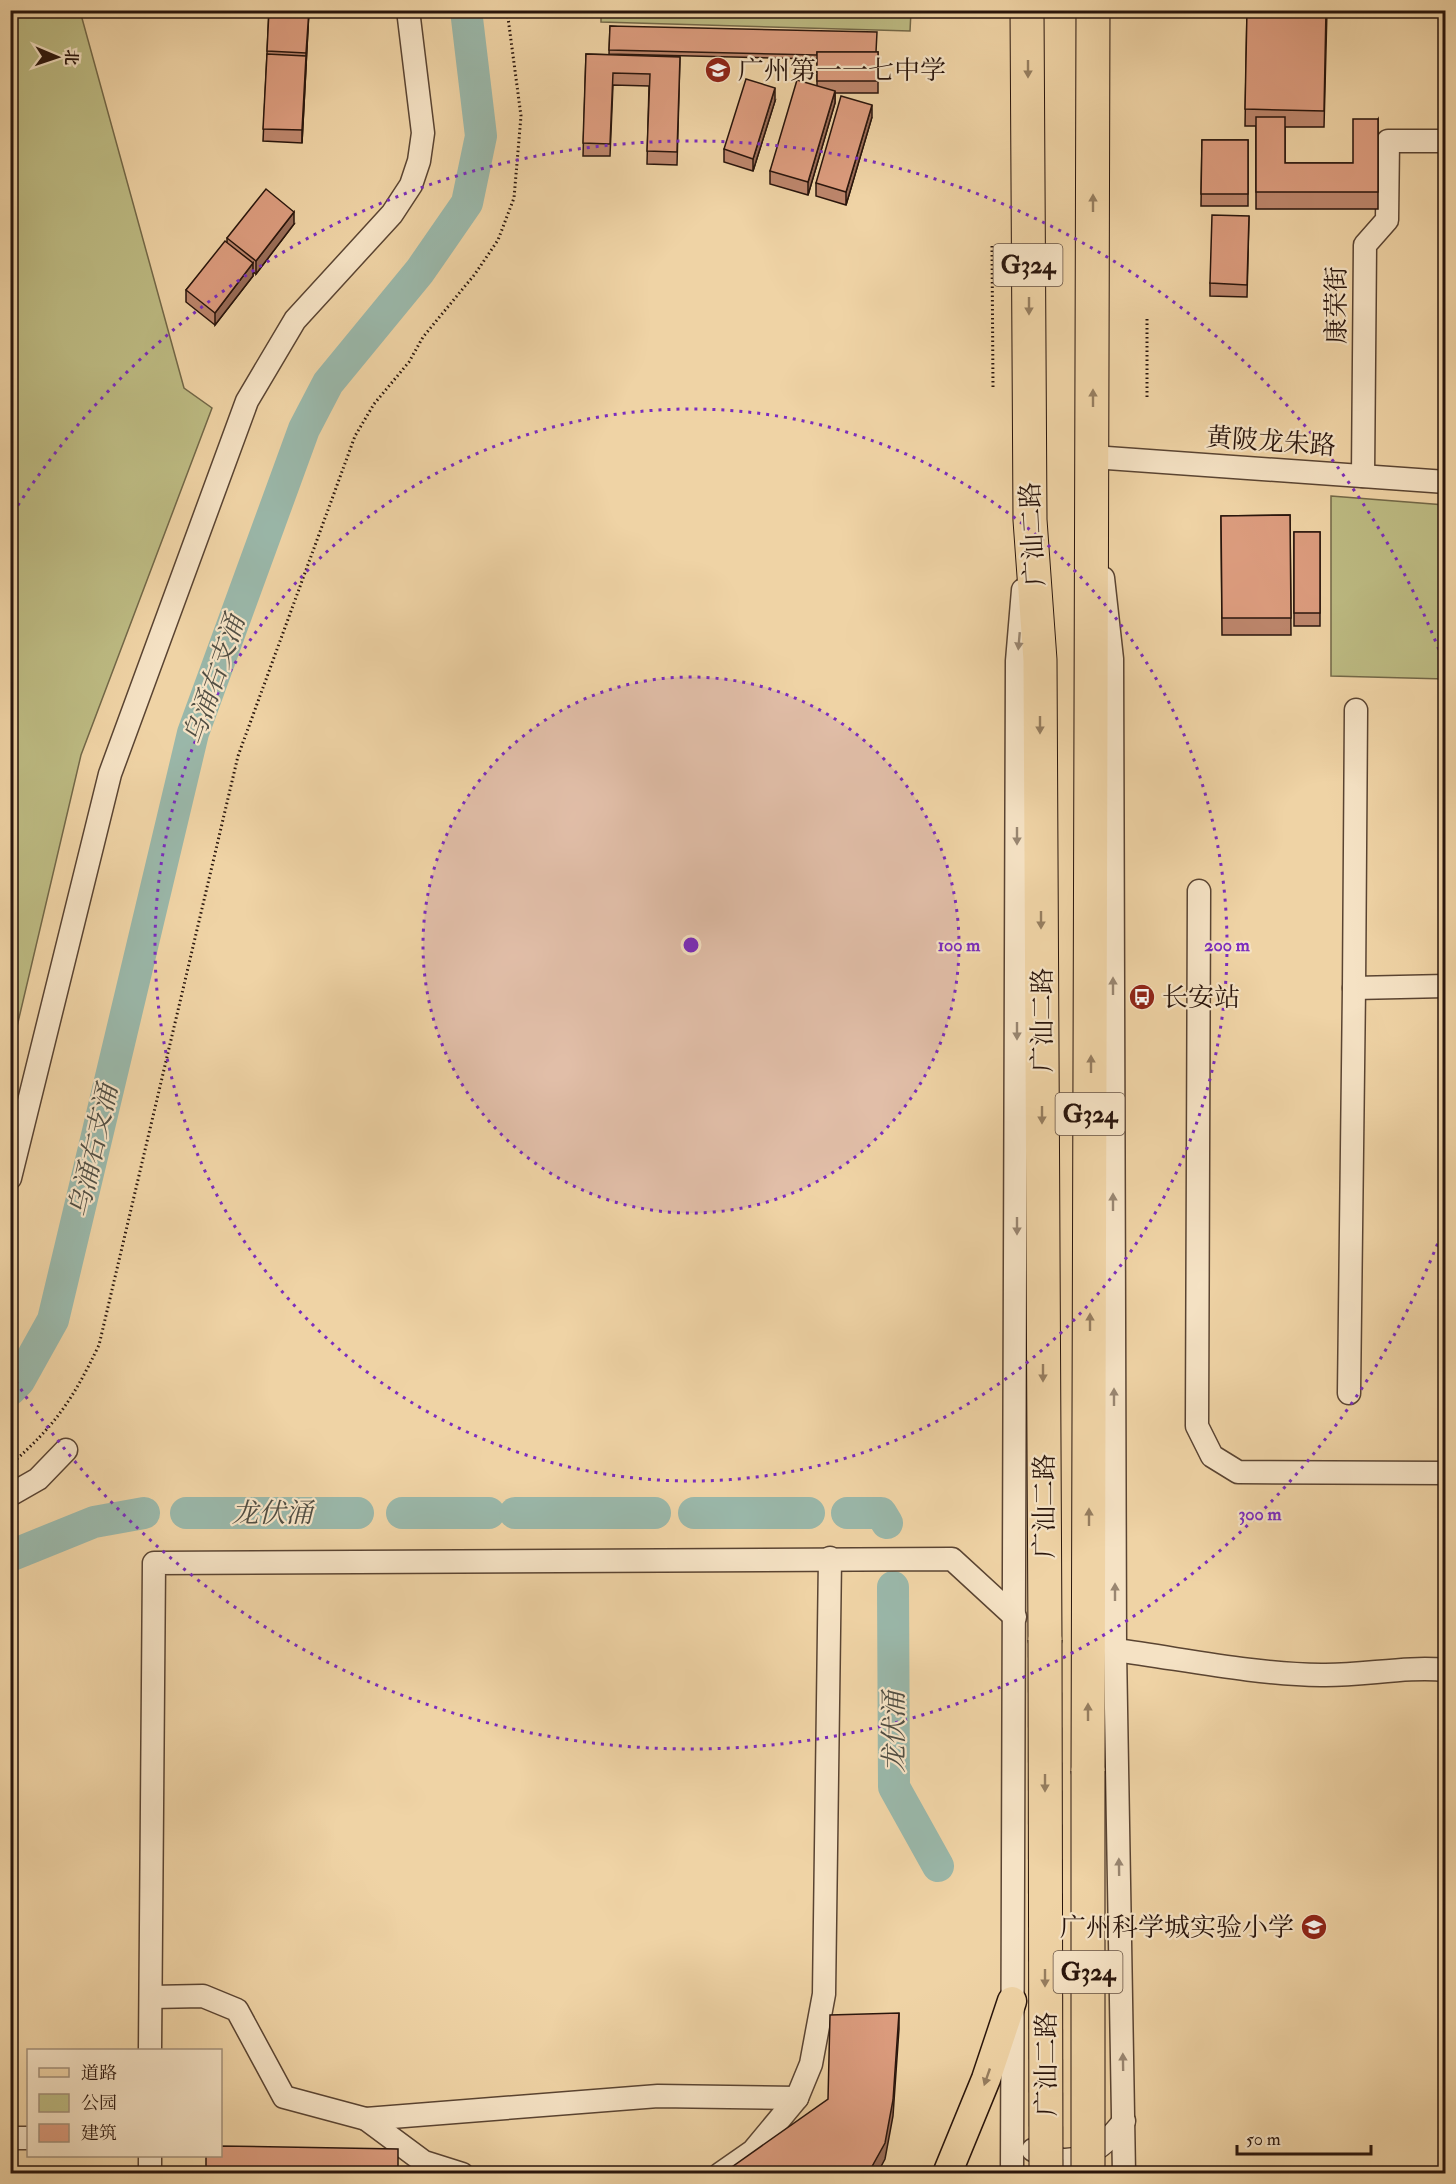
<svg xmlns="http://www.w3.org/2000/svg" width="1456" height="2184" font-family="'IM FELL Double Pica','Noto Serif SC',serif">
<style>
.green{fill:#bdbb83;stroke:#736848;stroke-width:1.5}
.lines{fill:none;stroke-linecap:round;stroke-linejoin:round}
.river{stroke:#9ab7a9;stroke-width:32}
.minor-casing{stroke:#5a4432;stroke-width:25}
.major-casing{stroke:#29150c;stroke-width:31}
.highway-casing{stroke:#29150c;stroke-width:35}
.path{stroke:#29150c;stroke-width:3;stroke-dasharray:1.5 3;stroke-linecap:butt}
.minor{stroke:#f5e2c4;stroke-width:22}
.major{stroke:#efd3a5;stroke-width:28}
.highway{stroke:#efd3a5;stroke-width:33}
.highway-bridge-casing{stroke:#29150c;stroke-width:35;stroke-linecap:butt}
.highway-bridge{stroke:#efd3a5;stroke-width:33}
.wall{fill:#bd866c;stroke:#29150c;stroke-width:1.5}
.shaded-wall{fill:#9a6d58;stroke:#29150c;stroke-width:1.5}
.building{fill:#dc9c7e;stroke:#29150c;stroke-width:1.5}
.oneway{fill:#967e60}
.oneway2{fill:#998671}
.ring{fill:none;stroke:#7b2cbf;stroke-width:3;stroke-dasharray:3 6}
.labels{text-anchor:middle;stroke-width:4.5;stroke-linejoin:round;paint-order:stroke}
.shield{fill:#f5e2c4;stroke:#665243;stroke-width:1.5}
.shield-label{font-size:24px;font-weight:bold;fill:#29150c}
.poi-label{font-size:26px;fill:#29150c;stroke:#f5e2c4;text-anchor:start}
.street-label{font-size:26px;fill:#29150c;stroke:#f5e2c4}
.water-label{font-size:27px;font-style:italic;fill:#514e43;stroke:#f5e2c4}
.centre{fill:#7b2cbf;stroke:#f5e2c4;stroke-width:3}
.ring-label{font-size:18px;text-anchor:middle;font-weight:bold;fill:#7b2cbf;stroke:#f5e2c4;stroke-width:4.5;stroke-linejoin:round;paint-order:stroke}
</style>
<rect width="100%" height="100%" fill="#efd3a5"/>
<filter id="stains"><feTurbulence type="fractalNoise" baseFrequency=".00333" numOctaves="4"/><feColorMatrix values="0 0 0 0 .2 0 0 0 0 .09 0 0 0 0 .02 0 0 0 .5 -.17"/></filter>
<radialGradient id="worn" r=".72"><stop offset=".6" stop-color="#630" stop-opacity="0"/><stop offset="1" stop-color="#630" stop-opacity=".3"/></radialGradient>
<!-- green -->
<g class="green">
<polygon points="11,10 80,11 184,388 212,408 81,755 11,1052"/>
<polygon points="601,11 911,11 910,31 601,22"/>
<polygon points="1331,496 1445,505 1445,679 1331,676"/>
</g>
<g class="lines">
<!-- river -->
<g class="river">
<polyline points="10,1390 19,1381 53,1320 193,733 304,429 328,383 420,271 467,203 481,136 466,10"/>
<polyline points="186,1513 358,1513"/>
<polyline points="402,1513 489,1513"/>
<polyline points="515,1513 655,1513"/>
<polyline points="694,1513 809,1513"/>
<polyline points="847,1513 881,1513 887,1523"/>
<polyline points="10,1556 94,1522 144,1513"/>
<polyline points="893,1587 894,1787 938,1866"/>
</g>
<!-- minor casing -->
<g class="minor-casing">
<g id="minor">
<polyline points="1094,471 1093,457 1446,482"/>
<polyline points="1363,476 1365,245 1387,220 1388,141 1446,141"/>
<polyline points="1103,578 1112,659 1115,1650 1124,2174"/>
<polyline points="1356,710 1354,988 1446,986"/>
<polyline points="1199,891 1197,1426 1212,1456 1238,1472 1446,1473"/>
<polyline points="10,1178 110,774 247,401 295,320 392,214 411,185 419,161 423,133 408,10"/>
<polyline points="1349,1393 1354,988"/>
<polyline points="10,1495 38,1479 66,1450"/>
<path d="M1115,1650C1183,1659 1252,1674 1321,1675C1363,1676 1404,1666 1446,1670"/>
<polyline points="151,1997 203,1996 237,2010 284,2097 366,2119 658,2096 797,2098"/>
<polyline points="150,2050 154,1563 952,1559 1015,1617"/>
<polyline points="366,2119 424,2162 462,2174"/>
<polyline points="10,2138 28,2138"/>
<path d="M1033,2150C1072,2174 1101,2151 1124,2121"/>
<polyline points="150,2156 150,2174"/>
<polyline points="720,2174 753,2151 797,2098 811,2064 824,1994 830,1558"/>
<polyline points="1012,2174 1017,661 1023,590"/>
</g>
</g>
<!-- major casing -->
<g class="major-casing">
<polyline id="major" points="947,2174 986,2079 1012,2001"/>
</g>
<!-- highway casing -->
<g class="highway-casing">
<g id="highway">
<polyline points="1027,10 1030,520 1040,660 1045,1640"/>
<polyline points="1088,1771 1093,10"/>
</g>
</g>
<!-- path -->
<g class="path">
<polyline points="992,246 993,387"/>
<polyline points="1147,397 1147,319"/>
<path d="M10,1465C56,1425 73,1399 99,1345L238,756L355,436L374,404L409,362L423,337L475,274L498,240L514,198L521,116L507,10"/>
</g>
<!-- minor -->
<use href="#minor" class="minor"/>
<!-- major -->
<use href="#major" class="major"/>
<!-- highway -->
<use href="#highway" class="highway"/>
<!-- highway-bridge casing -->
<g class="highway-bridge-casing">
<g id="highway-bridge">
<polyline points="1045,1640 1046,2174"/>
<polyline points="1088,2174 1088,1771"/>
</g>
</g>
<!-- highway-bridge -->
<use href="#highway-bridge" class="highway-bridge"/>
</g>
<!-- wall -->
<g class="wall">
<polygon points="269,10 309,10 302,143 263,141"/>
<polygon points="1247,10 1327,10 1324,127 1285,127 1285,163 1353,163 1378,119 1378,209 1256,209 1256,126 1245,126"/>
<polygon points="610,26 878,52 878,93 835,93 835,103 808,195 770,184 770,171 817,86 817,59 609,54"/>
<polygon points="586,54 680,57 677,165 647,164 649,86 613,85 610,156 583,156"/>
<polygon points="775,101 753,171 724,162 724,149"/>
<polygon points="872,117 846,205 816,196 816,183"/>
<polygon points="1202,140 1248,140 1248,206 1201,206"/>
<polygon points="1249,216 1247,297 1210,296 1210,283"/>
<polygon points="294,224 256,274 253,272 253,276 215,325 186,302 186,290 227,242 227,238"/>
<polygon points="1290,515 1291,635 1222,635 1221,516"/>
<rect x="1294" y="532" width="26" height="94"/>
</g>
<!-- shaded-wall -->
<g class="shaded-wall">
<polygon points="309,10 306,66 306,53"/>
<polygon points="306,56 306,68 302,143 302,130"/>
<polygon points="775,88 775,101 753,171 753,159"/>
<polygon points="835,91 835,103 808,195 808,182"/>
<polygon points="872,105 872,117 846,205 846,192"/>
<polygon points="294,212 294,224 256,274 256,261"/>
<polygon points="253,263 253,276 215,325 215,313"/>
<polygon points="899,2013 899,2029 893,2116 885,2159 877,2174 865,2174"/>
</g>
<!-- building -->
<g class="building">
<polygon points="269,10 309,10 306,53 267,51"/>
<polygon points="1247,10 1326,10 1324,111 1245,109"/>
<polygon points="610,26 877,32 876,52 817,52 817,55 609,50"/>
<rect x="817" y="52" width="61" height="29"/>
<polygon points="267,54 306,56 302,130 263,129"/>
<polygon points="586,54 680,57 677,152 647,151 650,74 613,73 610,144 583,143"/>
<polygon points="746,79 775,88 753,159 724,149"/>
<polygon points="797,80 835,91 808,182 770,171"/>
<polygon points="841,96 872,105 846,192 816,183"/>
<polygon points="1256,117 1285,117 1285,163 1353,163 1353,119 1378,119 1378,192 1256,192"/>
<polygon points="1202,140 1248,140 1248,194 1201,194"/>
<polygon points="266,189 294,212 256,261 227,238"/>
<polygon points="1212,215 1249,216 1247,285 1210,283"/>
<polygon points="225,241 253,263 215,313 186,290"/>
<polygon points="1290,515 1291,618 1222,618 1221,516"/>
<rect x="1294" y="532" width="26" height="81"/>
<polygon points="899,2013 893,2100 885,2143 870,2170 865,2174 722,2174 828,2099 830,2015"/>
<polygon points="220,2146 398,2149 398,2174 206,2174 206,2156 220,2156"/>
<rect x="10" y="2167" width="77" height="7"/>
</g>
<!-- one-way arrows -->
<defs><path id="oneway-solid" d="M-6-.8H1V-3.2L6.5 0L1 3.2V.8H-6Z" transform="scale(1.5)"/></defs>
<g class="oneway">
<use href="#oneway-solid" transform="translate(1028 69) rotate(90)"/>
<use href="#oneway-solid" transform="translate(1093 203) rotate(-90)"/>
<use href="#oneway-solid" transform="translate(1029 306) rotate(90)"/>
<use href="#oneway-solid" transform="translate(1093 398) rotate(-90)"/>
<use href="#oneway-solid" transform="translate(1040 725) rotate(90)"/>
<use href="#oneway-solid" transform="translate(1041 920) rotate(90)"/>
<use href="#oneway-solid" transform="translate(1091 1064) rotate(-90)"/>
<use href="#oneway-solid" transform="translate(1042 1115) rotate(90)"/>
<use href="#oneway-solid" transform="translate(1090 1322) rotate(-90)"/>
<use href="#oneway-solid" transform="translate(1043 1373) rotate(90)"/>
<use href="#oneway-solid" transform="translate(1089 1517) rotate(-90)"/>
<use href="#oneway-solid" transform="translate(1088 1712) rotate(-90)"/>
<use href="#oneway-solid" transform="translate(1045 1783) rotate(90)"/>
<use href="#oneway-solid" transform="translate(1045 1978) rotate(90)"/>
<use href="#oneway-solid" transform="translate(987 2077) rotate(109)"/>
</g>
<g class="oneway2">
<use href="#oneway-solid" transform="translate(1019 641) rotate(95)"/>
<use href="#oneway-solid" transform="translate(1017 836) rotate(90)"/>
<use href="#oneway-solid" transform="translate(1113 986) rotate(-90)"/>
<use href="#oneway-solid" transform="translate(1017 1031) rotate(90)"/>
<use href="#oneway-solid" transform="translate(1113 1202) rotate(-90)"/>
<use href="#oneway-solid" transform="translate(1017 1226) rotate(90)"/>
<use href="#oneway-solid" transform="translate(1114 1397) rotate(-90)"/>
<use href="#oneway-solid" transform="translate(1115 1592) rotate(-90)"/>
<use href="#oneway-solid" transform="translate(1119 1867) rotate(-91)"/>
<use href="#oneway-solid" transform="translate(1123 2062) rotate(-91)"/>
</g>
<!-- distance rings -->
<circle cx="691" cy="945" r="268" fill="#7b2cbf" fill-opacity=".12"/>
<g class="ring">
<circle cx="691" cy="945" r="268"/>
<circle cx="691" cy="945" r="536"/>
<path d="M1444 1227A804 804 0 0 1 13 1377M13 513A804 804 0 0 1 1444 663"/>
</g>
<!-- icons -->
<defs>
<g id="school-disc" transform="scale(1.35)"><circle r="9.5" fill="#8f2418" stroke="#f5e2c4"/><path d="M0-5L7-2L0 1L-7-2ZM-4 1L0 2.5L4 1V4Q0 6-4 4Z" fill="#fff"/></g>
<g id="bus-disc" transform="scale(1.35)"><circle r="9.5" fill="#8f2418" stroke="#f5e2c4"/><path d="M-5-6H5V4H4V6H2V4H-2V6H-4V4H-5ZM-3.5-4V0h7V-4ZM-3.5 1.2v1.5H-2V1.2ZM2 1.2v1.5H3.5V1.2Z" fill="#fff"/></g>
</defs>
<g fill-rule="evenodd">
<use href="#school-disc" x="718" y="70"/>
<use href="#bus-disc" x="1142" y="997"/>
<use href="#school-disc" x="1314" y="1927"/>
</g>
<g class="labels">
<!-- shield labels -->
<g class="shield">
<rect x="993.5" y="244" width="69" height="42" rx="4.5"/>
<rect x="1055.5" y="1093" width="69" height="42" rx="4.5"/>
<rect x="1053.5" y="1951" width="69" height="42" rx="4.5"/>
</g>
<g class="shield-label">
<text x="1028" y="273">G324</text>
<text x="1090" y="1122">G324</text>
<text x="1088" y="1980">G324</text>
</g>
<!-- poi labels -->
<g class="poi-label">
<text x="738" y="79">广州第一一七中学</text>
<text x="1162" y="1006">长安站</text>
<text x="1294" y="1936" text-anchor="end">广州科学城实验小学</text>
</g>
<!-- street labels -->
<g class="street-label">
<text transform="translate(1336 305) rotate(-90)" y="9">康荣街</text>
<text transform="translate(1271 441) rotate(4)" y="9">黄陂龙朱路</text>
<text transform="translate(1032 534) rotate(-93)" y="9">广汕二路</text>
<text transform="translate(1042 1020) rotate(-90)" y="9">广汕二路</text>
<text transform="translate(1044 1506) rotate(-90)" y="9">广汕二路</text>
<text transform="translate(1046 2064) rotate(-90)" y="9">广汕二路</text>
</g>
<!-- water labels -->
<g class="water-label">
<text transform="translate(214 680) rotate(-71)" y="9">乌涌右支涌</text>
<text transform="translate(93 1151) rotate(-77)" y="9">乌涌右支涌</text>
<text x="272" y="1522">龙伏涌</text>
<text transform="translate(894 1732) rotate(-90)" y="9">龙伏涌</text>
</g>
</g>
<circle cx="691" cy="945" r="9" class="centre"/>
<g class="ring-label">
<text x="959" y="951">100 m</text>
<text x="1227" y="951">200 m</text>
<text x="1260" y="1520">300 m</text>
</g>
<!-- margin -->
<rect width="1456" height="2184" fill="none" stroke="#efd3a5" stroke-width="36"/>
<rect x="12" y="12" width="1432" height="2160" fill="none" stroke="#29150c" stroke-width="3"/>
<rect x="18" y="18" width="1420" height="2148" fill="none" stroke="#29150c" stroke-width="1.5"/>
<!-- legend -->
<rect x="27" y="2049" width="195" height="108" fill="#f5e2c4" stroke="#a3907a" stroke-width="1.5"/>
<rect x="39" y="2068" width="30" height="9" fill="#efd3a5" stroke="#a3907a" stroke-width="1.5"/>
<text x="81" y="2079" font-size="18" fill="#29150c">道路</text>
<rect x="39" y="2094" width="30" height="18" fill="#bdbb83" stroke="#a3907a" stroke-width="1.5"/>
<text x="81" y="2109" font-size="18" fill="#29150c">公园</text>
<rect x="39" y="2124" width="30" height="18" fill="#dc9c7e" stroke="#a3907a" stroke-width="1.5"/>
<text x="81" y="2139" font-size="18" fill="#29150c">建筑</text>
<!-- north arrow -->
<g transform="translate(57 57) rotate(92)" stroke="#f5e2c4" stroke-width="4.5" paint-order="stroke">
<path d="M0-4.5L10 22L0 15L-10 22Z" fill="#29150c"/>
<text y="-9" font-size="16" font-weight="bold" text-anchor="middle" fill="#29150c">北</text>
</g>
<!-- scale -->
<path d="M1237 2145v9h134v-9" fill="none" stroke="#29150c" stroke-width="3"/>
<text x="1246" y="2145" font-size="18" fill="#29150c" stroke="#f5e2c4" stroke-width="4.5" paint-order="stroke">50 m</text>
<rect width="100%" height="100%" filter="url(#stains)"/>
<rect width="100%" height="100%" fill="url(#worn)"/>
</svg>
